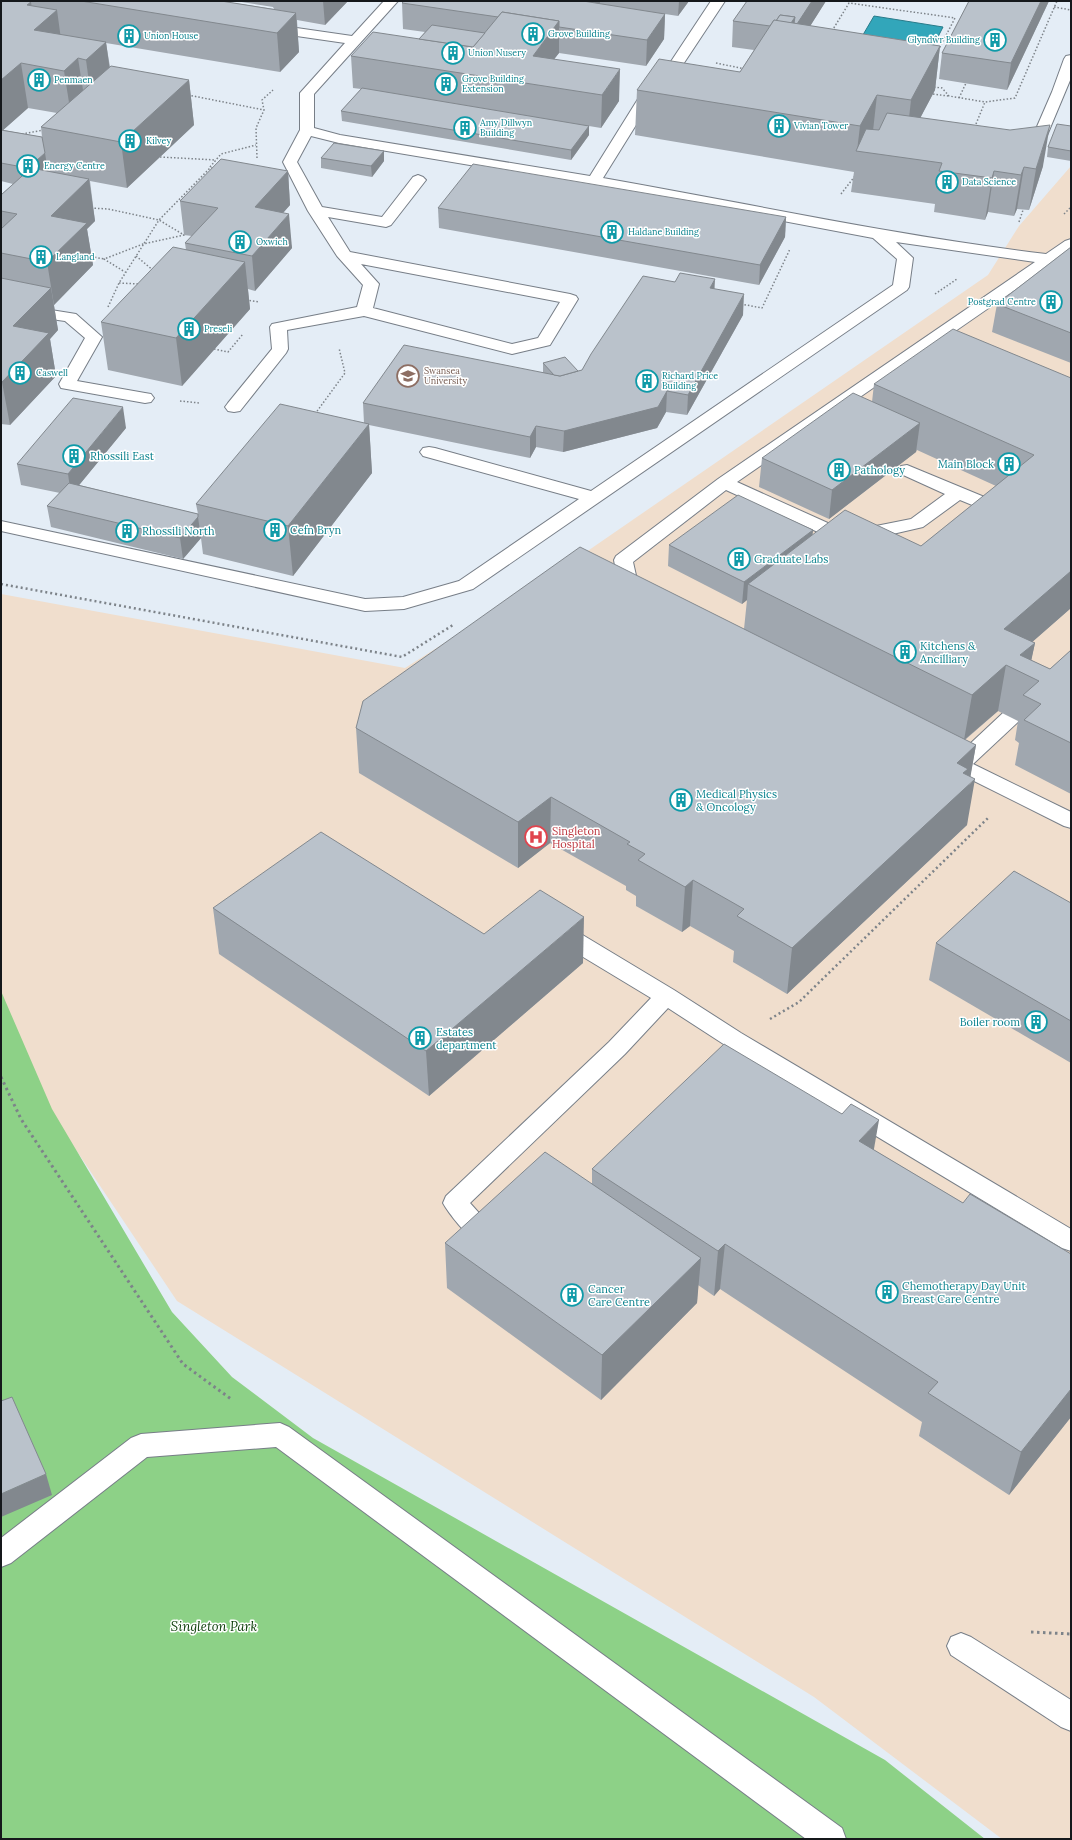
<svg xmlns="http://www.w3.org/2000/svg" width="1072" height="1840" font-family="Lora,serif">
<style>
.medical{fill:#f0decd}
.green{fill:#8dd187}
.water{fill:#32a6ba;stroke:#297b8a}
.lines{fill:none;stroke-linecap:round;stroke-linejoin:round}
.lane-casing{stroke:#777e87;stroke-width:2}
.path-far2{stroke:#7d8389;stroke-width:1.5;stroke-dasharray:1.5 2;stroke-linecap:butt}
.path-far1{stroke:#7d8389;stroke-width:2.5;stroke-dasharray:2 3;stroke-linecap:butt}
.path{stroke:#7d8389;stroke-width:3;stroke-dasharray:2.5 3.5;stroke-linecap:butt}
.lane{fill:#fff;fill-rule:evenodd}
.wall{fill:#a0a7af;fill-rule:evenodd}
.shaded-wall{fill:#82888e}
.building{fill:#bac2cb;stroke:#82888e}
.labels{text-anchor:middle;stroke-width:3;stroke-linejoin:round;paint-order:stroke}
.far-culture-label{font-size:9px;fill:#0d838f;stroke:#fff;text-anchor:start}
.far-education-label{font-size:9px;fill:#785e54;stroke:#fff;text-anchor:start}
.culture-label{font-size:11px;fill:#0d838f;stroke:#fff;text-anchor:start}
.health-label{font-size:11px;fill:#be3a42;stroke:#fff;text-anchor:start}
.near-park-label{font-size:13px;font-style:italic;fill:#0f400c;stroke:#fff}
</style>
<rect width="100%" height="100%" fill="#e4edf6"/>
<!-- medical -->
<polygon class="medical" points="1071,166 1071,1839 1002,1839 814,1697 177,1301 50,1111 1,1006 1,594 405,668 560,570 988,275 1019,226"/>
<!-- green -->
<polygon class="green" points="1,991 52,1109 172,1312 232,1377 313,1438 885,1760 985,1839 1,1839"/>
<!-- water -->
<polygon class="water" points="874,16 943,27 922,68 850,57"/>
<g class="lines">
<!-- lane casing -->
<g class="lane-casing">
<g id="lane">
<path d="M384,1H398L314,94V128L340,135L590,176L643,91L666,69L711,1H725L676,75L654,96L603,178C751,204 897,236 1046,254L1065,241L1071,239V251L737,482L830,524L871,527L911,519L945,494L901,474L898,470L901,466L907,465L1011,508L1014,512L1011,516L1005,517L999,516L960,500L923,527L871,539L820,533L726,490L633,562L639,589L644,596L642,600C619,606 617,576 614,560L616,556L718,479L1035,262L896,242L913,258L909,287L907,290L473,589L404,609L365,611L1,531V521L365,599L403,597L459,581L579,499L423,456L420,452L423,448L429,447L435,448L591,491L893,285L897,259L873,238L630,192L339,143L311,136L297,162L322,207L382,217L413,177L418,175L423,177L426,180L391,225L386,227L328,217L350,252L570,294L576,296L578,299L550,345L512,354L364,316L287,330L288,349L286,353L240,411L234,412L228,411L225,407L228,403L272,349L270,327L272,324L357,307L363,285L337,256L308,211L283,162L300,130V93L345,43L269,32L264,31L262,28L264,25L269,24L352,36ZM361,264L560,302L538,338L512,344L373,308L379,284Z"/>
<polygon points="1071,55 1071,78 1040,152 1038,155 1033,156 1028,155 1026,152 1052,92 1064,59 1066,56"/>
<polygon points="1,302 76,314 102,337 77,381 145,393 151,394 154,398 151,402 145,403 61,388 59,384 85,338 65,321 1,312"/>
<polygon points="1011,711 1018,712 1021,717 1018,722 973,764 1071,812 1071,828 1064,826 938,763 935,758 938,753 945,751 957,756 1004,712"/>
<path d="M558,923L566,925L674,990L741,1033L1071,1229V1251L1062,1248L725,1045L668,1008L625,1054L470,1203L488,1223L491,1230L488,1237C485,1238 481,1240 478,1240C468,1239 448,1212 443,1203L446,1196L609,1042L651,998L550,937L547,931L550,925Z"/>
<polygon points="280,1423 289,1427 842,1828 846,1839 806,1839 276,1447 147,1457 11,1563 1,1567 1,1538 131,1438 141,1434"/>
<polygon points="961,1633 971,1637 1071,1700 1071,1731 1061,1727 951,1655 947,1646 951,1637"/>
</g>
</g>
<!-- path-far2 -->
<g class="path-far2">
<polyline points="1054,7 1071,10"/>
<polyline points="832,31 849,3 955,18 939,49"/>
<polyline points="716,63 745,69"/>
<polyline points="934,87 942,88 949,96 985,102 1015,98 1057,1"/>
<polyline points="933,94 948,96"/>
<polyline points="188,95 264,110"/>
<polyline points="959,98 966,83"/>
<polyline points="976,124 985,102"/>
<polyline points="22,134 44,130"/>
<polyline points="160,157 216,160"/>
<polyline points="257,158 256,128 264,110 262,100 273,90"/>
<polyline points="210,167 221,154 256,145"/>
<polyline points="841,194 855,176"/>
<polyline points="91,208 108,209 159,220 184,235 143,244 104,259 125,272"/>
<polyline points="1064,214 1071,207"/>
<polyline points="1019,222 1023,210"/>
<polyline points="88,256 104,259"/>
<polyline points="136,256 154,271"/>
<polyline points="119,283 140,284"/>
<polyline points="935,294 957,279"/>
<polyline points="246,300 259,302"/>
<polyline points="741,304 762,308 790,249"/>
<polyline points="108,307 119,283 159,220 210,168 215,168"/>
<polyline points="214,349 228,352 243,334"/>
<polyline points="180,401 200,403"/>
<polyline points="315,414 345,373 339,348"/>
</g>
<!-- path-far1 -->
<g class="path-far1">
<polyline points="1,584 402,657 453,625"/>
<polyline points="770,1019 799,1002 988,818"/>
</g>
<!-- path -->
<g class="path">
<polyline points="1,1077 21,1119 183,1364 231,1399"/>
<polyline points="1031,1632 1071,1634"/>
</g>
<!-- lane -->
<use href="#lane" class="lane"/>
</g>
<!-- wall -->
<g class="wall">
<path d="M1,1H221L274,9L273,7L235,1H348L325,25L297,20L299,52L280,72L106,43L110,67L189,80L194,125L127,188L90,181L95,221L87,229L93,265L54,305L58,330L50,339L56,376L10,425L1,424V195L13,184L1,181ZM28,108L57,113L41,127L42,137L3,130Z"/>
<polygon points="404,1 689,1 678,16 665,14 664,39 646,66 559,53 554,59 619,101 601,128 589,126 589,135 571,160 342,121 341,111 361,89 353,88 351,56 419,39 425,32 403,29 402,3"/>
<polygon points="747,1 826,1 810,26 940,46 935,90 920,118 1043,166 1029,210 1017,209 1014,216 988,212 985,220 934,212 935,204 851,192 854,172 635,135 637,90 740,72 754,50 732,47 733,21"/>
<polygon points="969,1 1049,1 1007,90 939,79 942,53"/>
<polygon points="1071,126 1071,161 1047,157 1048,147"/>
<polygon points="384,151 384,161 372,177 321,168 321,158"/>
<polygon points="288,171 290,205 283,213 292,248 255,291 248,289 250,309 182,386 108,370 101,322 186,250 185,243 192,236 184,235 180,201"/>
<polygon points="438,208 786,217 785,237 759,285 439,228"/>
<polygon points="1071,247 1071,363 992,332 997,304"/>
<polygon points="714,289 743,315 687,415 666,412 657,428 563,452 536,447 530,458 369,425 372,473 293,576 203,554 201,538 183,559 51,527 47,506 60,493 21,485 17,464 126,428 79,485 198,514 196,504 364,423 363,403 543,372 543,363 578,371 582,370"/>
<polygon points="1071,378 1071,608 1032,642 1035,643 1031,660 1050,669 1071,650 1071,794 1015,765 1019,743 1015,740 1018,721 998,711 965,740 976,745 970,777 967,825 787,994 733,962 734,951 690,926 682,932 636,906 636,896 626,890 626,886 550,843 518,868 359,773 356,728 744,629 747,600 742,604 668,566 669,545 813,530 812,535 921,546 996,486 917,450 916,452 829,519 759,487 762,458 872,402 874,384"/>
<polygon points="1071,903 1071,1063 929,980 936,943"/>
<polygon points="213,908 484,934 583,963 429,1096 219,954"/>
<polygon points="874,1150 963,1203 1071,1254 1071,1417 1009,1495 919,1436 922,1422 720,1289 714,1296 698,1285 697,1303 601,1400 447,1288 445,1243 592,1184 592,1169"/>
</g>
<!-- shaded-wall -->
<g class="shaded-wall">
<polygon points="323,1 348,1 325,25"/>
<polygon points="584,1 600,1 600,5 583,27"/>
<polygon points="679,1 689,1 678,16"/>
<polygon points="812,1 826,1 785,66 788,27 795,17"/>
<polygon points="1041,1 1049,1 1007,90 1011,63"/>
<polygon points="31,2 35,28 57,10 63,54 39,66 27,5"/>
<polygon points="296,13 299,52 280,72 277,33"/>
<polygon points="665,14 664,39 646,66 647,40"/>
<polygon points="559,21 559,53 535,84 533,56"/>
<polygon points="106,42 112,86 92,104 86,60"/>
<polygon points="940,46 935,90 906,145 911,100"/>
<polygon points="78,58 85,103 71,115 64,71"/>
<polygon points="21,63 28,108 1,132 1,80"/>
<polygon points="620,69 619,101 601,128 602,95"/>
<polygon points="189,80 194,125 127,188 121,142"/>
<polygon points="877,95 872,140 857,151 860,126"/>
<polygon points="1050,125 1043,166 1029,210 1036,169"/>
<polygon points="589,126 589,135 571,160 571,150"/>
<polygon points="384,151 384,161 372,177 371,166"/>
<polygon points="45,153 48,172 31,188 28,168"/>
<polygon points="1024,167 1017,209 1014,216 1021,175"/>
<polygon points="288,171 290,205 258,241 255,207"/>
<polygon points="994,171 988,212 985,220 992,178"/>
<polygon points="89,179 95,221 87,229 93,265 54,305 47,262 51,216"/>
<polygon points="289,214 292,248 255,291 252,256"/>
<polygon points="786,217 785,237 759,285 760,265"/>
<polygon points="245,262 250,309 182,386 176,338"/>
<polygon points="715,279 714,299 710,288"/>
<polygon points="51,288 58,330 50,339 56,376 10,425 2,382 13,326"/>
<polygon points="744,294 743,315 687,415 688,395"/>
<polygon points="667,391 666,412 657,428 563,452 564,431"/>
<polygon points="123,407 126,428 71,495 68,474"/>
<polygon points="920,423 916,452 829,519 832,490"/>
<polygon points="369,424 372,473 293,576 288,526"/>
<polygon points="536,426 536,447 530,458 530,437"/>
<polygon points="198,517 201,538 183,559 180,538"/>
<polygon points="813,530 811,551 748,584 747,600 742,604 744,582"/>
<polygon points="1071,571 1071,608 1006,665 998,711 964,740 972,695 1004,629"/>
<polygon points="1035,643 1028,676 1020,655"/>
<polygon points="976,745 969,785 975,779 967,825 787,994 792,948 957,763"/>
<polygon points="551,797 550,843 518,868 518,822"/>
<polygon points="693,880 690,926 682,932 685,887"/>
<polygon points="584,917 583,963 429,1096 426,1051"/>
<polygon points="879,1120 871,1166 859,1141"/>
<polygon points="725,1244 720,1289 714,1296 718,1251"/>
<polygon points="701,1258 697,1303 601,1400 602,1355"/>
<polygon points="1071,1389 1071,1417 1009,1495 1021,1452"/>
<polygon points="46,1474 52,1495 1,1517 1,1494"/>
</g>
<!-- building -->
<g class="building">
<polygon points="1,1 26,1 31,2 27,5 57,10 34,30 106,42 86,60 78,58 64,71 21,63 1,80"/>
<polygon points="81,1 221,1 296,13 277,33"/>
<polygon points="404,1 584,1 583,1 665,14 647,40 559,27 559,21 502,12 498,17 402,3"/>
<polygon points="747,1 812,1 797,24 794,23 795,17 780,15 776,21 774,20 770,26 733,21"/>
<polygon points="969,1 1041,1 1011,63 942,53"/>
<polygon points="502,12 559,21 533,56 620,69 602,95 351,56 373,32 473,47"/>
<polygon points="780,15 795,17 791,23 776,21"/>
<polygon points="774,20 940,46 911,100 877,95 860,126 637,90 659,59 740,72"/>
<polygon points="432,25 485,33 473,47 419,39"/>
<polygon points="111,66 189,80 121,142 41,127"/>
<polygon points="362,88 589,126 571,150 341,111"/>
<polygon points="887,113 1010,130 1050,125 1036,169 1024,167 1021,175 994,171 992,178 939,171 942,163 856,151 866,129 879,130"/>
<polygon points="1057,124 1071,126 1071,151 1048,147"/>
<polygon points="1,130 42,137 45,153 28,168 1,163"/>
<polygon points="334,143 384,151 371,166 321,158"/>
<polygon points="221,159 288,171 255,207 289,214 252,256 185,243 218,208 180,201"/>
<polygon points="473,164 786,217 760,265 438,208"/>
<polygon points="31,168 89,179 51,216 87,223 47,262 1,253 1,229 17,214 1,211 1,195"/>
<polygon points="173,247 245,262 176,338 101,322"/>
<polygon points="1071,247 1071,333 997,304"/>
<polygon points="680,273 715,279 710,288 744,294 688,395 667,391 658,407 564,431 536,426 530,437 363,403 404,345 560,376 582,370 591,354 643,276 675,282"/>
<polygon points="1,278 51,288 13,326 49,333 2,382 1,382"/>
<polygon points="953,329 1071,378 1071,571 1004,629 1035,643 1020,655 1050,669 1071,650 1071,743 1024,720 1041,704 1023,695 1039,681 1006,665 972,695 748,584 845,510 921,546 1034,455 874,384"/>
<polygon points="565,357 578,371 560,376 554,375 543,363"/>
<polygon points="853,393 920,423 832,490 762,458"/>
<polygon points="73,398 123,407 68,474 17,464"/>
<polygon points="280,404 369,424 288,526 196,504"/>
<polygon points="69,483 198,514 198,517 180,538 47,506"/>
<polygon points="738,495 813,530 744,582 669,545"/>
<polygon points="580,547 976,745 957,763 968,769 963,773 975,779 792,948 737,916 744,909 693,880 685,887 638,860 645,854 627,844 630,842 551,797 518,822 356,728 363,701"/>
<polygon points="321,832 484,934 540,890 584,917 426,1051 213,908"/>
<polygon points="1014,871 1071,903 1071,1021 936,943"/>
<polygon points="724,1044 842,1114 851,1104 879,1120 859,1141 963,1203 970,1194 1071,1254 1071,1389 1021,1452 928,1393 938,1382 725,1244 718,1251 592,1169"/>
<polygon points="545,1152 701,1258 602,1355 445,1243"/>
<polygon points="12,1397 46,1474 1,1494 1,1401"/>
</g>
<!-- icons -->
<defs>
<g id="building-ring" transform="scale(1.15)"><circle r="9.5" fill="#fff" stroke="#0f9aa8" stroke-width="1.5"/><path d="M-4-6H4V6H1V3H-1V6H-4ZM-2.5-4.3h1.7v1.8h-1.7ZM.8-4.3h1.7v1.8H.8ZM-2.5-1h1.7V.8h-1.7ZM.8-1h1.7V.8H.8Z" fill="#0f9aa8"/></g>
<g id="university-ring" transform="scale(1.15)"><circle r="9.5" fill="#fff" stroke="#8d6e63" stroke-width="1.5"/><path d="M0-5L7-2L0 1L-7-2ZM-4 1L0 2.5L4 1V4Q0 6-4 4Z" fill="#8d6e63"/></g>
<g id="hospital-ring" transform="scale(1.15)"><circle r="9.5" fill="#fff" stroke="#e0444e" stroke-width="1.5"/><path d="M-5-5h3v3.5h4V-5h3V5h-3V1.5h-4V5h-3Z" fill="#e0444e"/></g>
</defs>
<g fill-rule="evenodd">
<use href="#building-ring" x="533" y="34"/>
<use href="#building-ring" x="129" y="36"/>
<use href="#building-ring" x="995" y="40"/>
<use href="#building-ring" x="453" y="53"/>
<use href="#building-ring" x="39" y="80"/>
<use href="#building-ring" x="446" y="84"/>
<use href="#building-ring" x="779" y="126"/>
<use href="#building-ring" x="465" y="128"/>
<use href="#building-ring" x="130" y="141"/>
<use href="#building-ring" x="28" y="166"/>
<use href="#building-ring" x="947" y="182"/>
<use href="#building-ring" x="612" y="232"/>
<use href="#building-ring" x="240" y="242"/>
<use href="#building-ring" x="41" y="257"/>
<use href="#building-ring" x="1051" y="302"/>
<use href="#building-ring" x="189" y="329"/>
<use href="#building-ring" x="20" y="373"/>
<use href="#university-ring" x="408" y="376"/>
<use href="#building-ring" x="647" y="381"/>
<use href="#building-ring" x="74" y="456"/>
<use href="#building-ring" x="1009" y="464"/>
<use href="#building-ring" x="839" y="470"/>
<use href="#building-ring" x="275" y="530"/>
<use href="#building-ring" x="127" y="531"/>
<use href="#building-ring" x="739" y="559"/>
<use href="#building-ring" x="905" y="652"/>
<use href="#building-ring" x="681" y="800"/>
<use href="#hospital-ring" x="536" y="837"/>
<use href="#building-ring" x="1036" y="1022"/>
<use href="#building-ring" x="420" y="1038"/>
<use href="#building-ring" x="887" y="1292"/>
<use href="#building-ring" x="572" y="1295"/>
</g>
<g class="labels">
<!-- far-culture labels -->
<g class="far-culture-label">
<text x="548" y="37">Grove Building</text>
<text x="144" y="39">Union House</text>
<text x="980" y="43" text-anchor="end">Glyndŵr Building</text>
<text x="468" y="56">Union Nusery</text>
<text x="462" y="82">Grove Building<tspan x="462" dy="10">Extension</tspan></text>
<text x="54" y="83">Penmaen</text>
<text x="480" y="126">Amy Dillwyn<tspan x="480" dy="10">Building</tspan></text>
<text x="794" y="129">Vivian Tower</text>
<text x="146" y="144">Kilvey</text>
<text x="44" y="169">Energy Centre</text>
<text x="962" y="185">Data Science</text>
<text x="628" y="235">Haldane Building</text>
<text x="256" y="245">Oxwich</text>
<text x="56" y="260">Langland</text>
<text x="1036" y="305" text-anchor="end">Postgrad Centre</text>
<text x="204" y="332">Preseli</text>
<text x="36" y="376">Caswell</text>
<text x="662" y="379">Richard Price<tspan x="662" dy="10">Building</tspan></text>
</g>
<!-- far-education labels -->
<g class="far-education-label">
<text x="424" y="374">Swansea<tspan x="424" dy="10">University</tspan></text>
</g>
<!-- culture labels -->
<g class="culture-label">
<text x="90" y="460">Rhossili East</text>
<text x="994" y="468" text-anchor="end">Main Block</text>
<text x="854" y="474">Pathology</text>
<text x="290" y="534">Cefn Bryn</text>
<text x="142" y="535">Rhossili North</text>
<text x="754" y="563">Graduate Labs</text>
<text x="920" y="650">Kitchens &amp;<tspan x="920" dy="13">Ancilliary</tspan></text>
<text x="696" y="798">Medical Physics<tspan x="696" dy="13">&amp; Oncology</tspan></text>
<text x="1020" y="1026" text-anchor="end">Boiler room</text>
<text x="436" y="1036">Estates<tspan x="436" dy="13">department</tspan></text>
<text x="902" y="1290">Chemotherapy Day Unit<tspan x="902" dy="13">Breast Care Centre</tspan></text>
<text x="588" y="1293">Cancer<tspan x="588" dy="13">Care Centre</tspan></text>
</g>
<!-- health labels -->
<g class="health-label">
<text x="552" y="835">Singleton<tspan x="552" dy="13">Hospital</tspan></text>
</g>
<!-- near-park labels -->
<g class="near-park-label">
<text x="214" y="1631">Singleton Park</text>
</g>
</g>
<!-- border -->
<rect width="1072" height="1840" fill="none" stroke="#15181b" stroke-width="4"/>
</svg>
